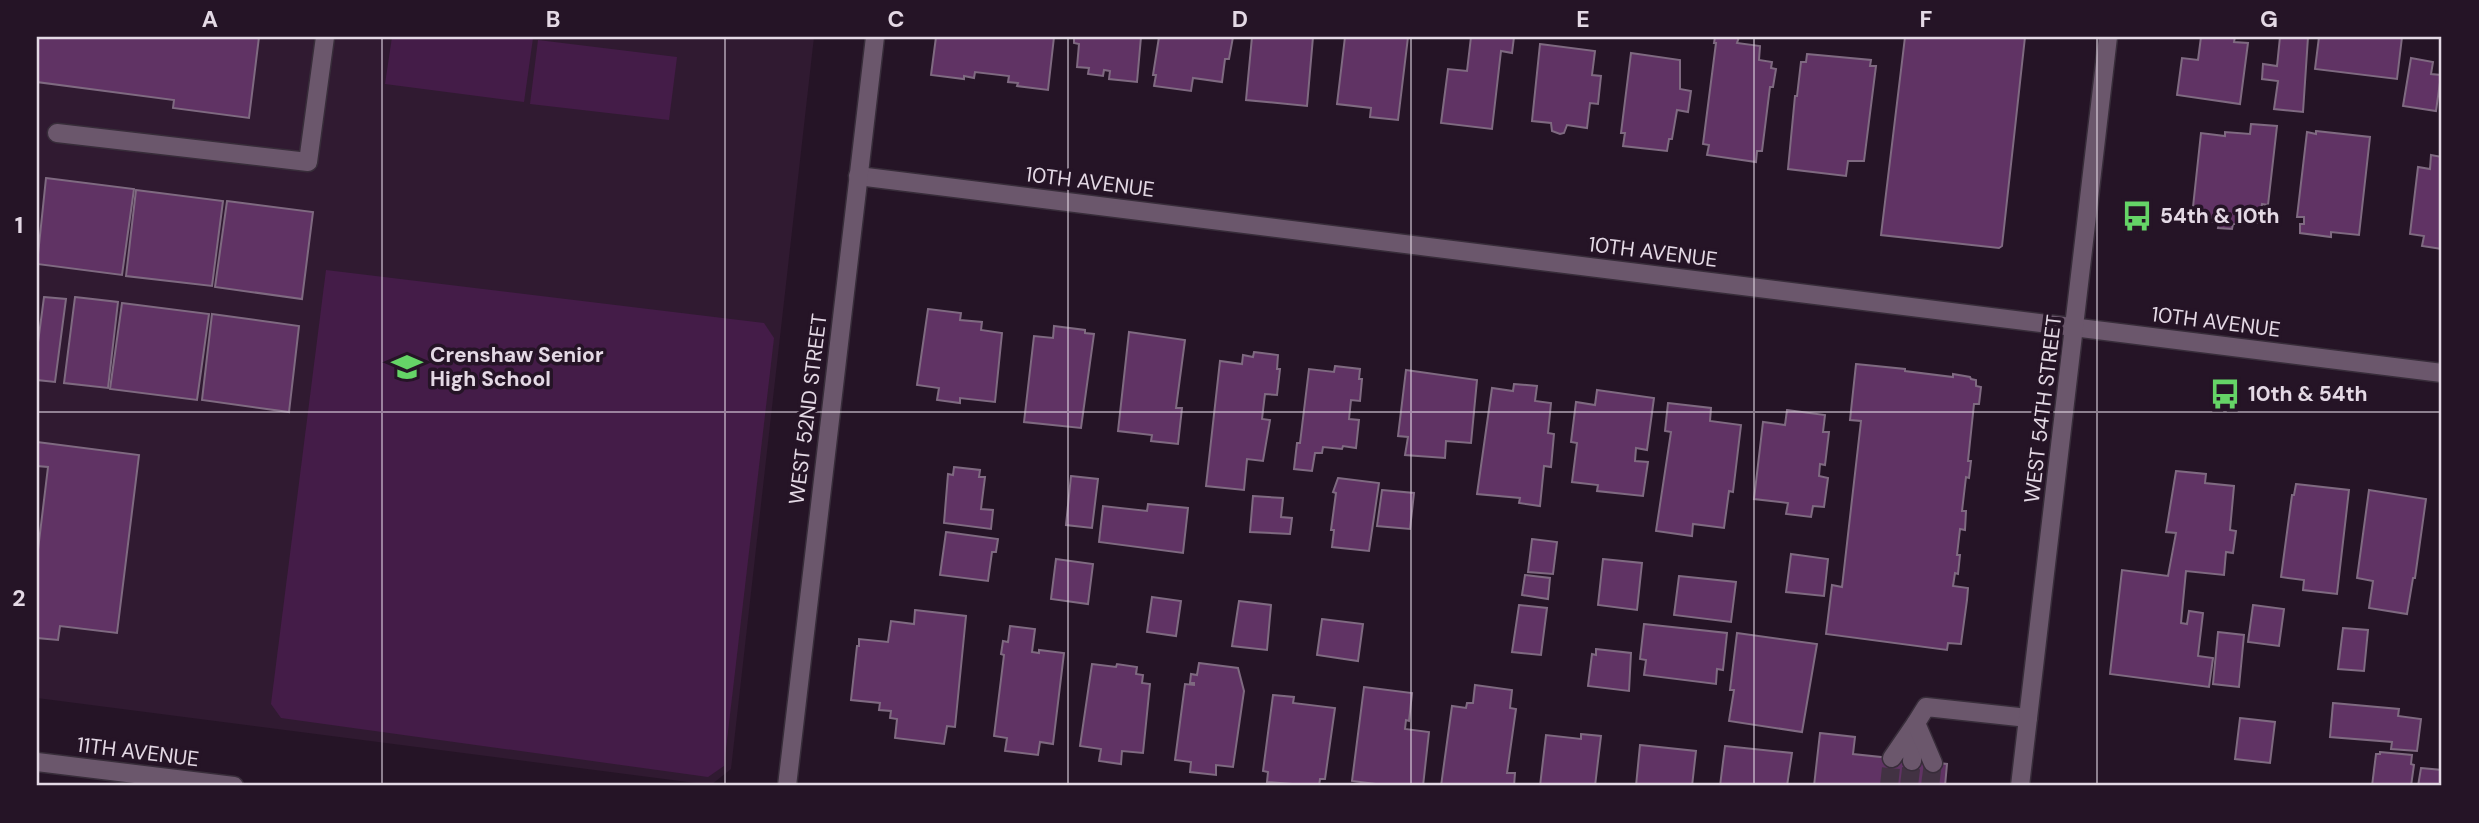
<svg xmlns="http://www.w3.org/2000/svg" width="2479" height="823" font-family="'DM Sans',sans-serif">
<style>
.built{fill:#301a31}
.green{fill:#441c48}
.building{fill:#603364;stroke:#7f6a81;stroke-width:2}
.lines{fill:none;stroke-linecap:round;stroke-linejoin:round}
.minor-tunnel{stroke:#423243;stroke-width:18;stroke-dasharray:18 9;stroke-linecap:butt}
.minor-casing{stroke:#382d3a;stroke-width:21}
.minor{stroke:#6b576c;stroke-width:18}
.grid{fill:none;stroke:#e4d9e5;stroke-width:2;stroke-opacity:0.55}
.labels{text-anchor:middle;stroke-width:7;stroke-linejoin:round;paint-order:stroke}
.street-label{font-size:21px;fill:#e4d9e5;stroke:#251426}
.poi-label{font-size:21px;font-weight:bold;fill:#e4d9e5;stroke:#251426;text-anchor:start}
.neatline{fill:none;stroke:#e4d9e5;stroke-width:2.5}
.grid-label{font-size:23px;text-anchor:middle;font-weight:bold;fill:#e4d9e5}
</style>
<rect width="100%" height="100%" fill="#251426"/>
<!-- built -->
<polygon class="built" points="37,37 814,37 731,769 711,785 37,698"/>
<!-- green -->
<g class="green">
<polygon points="392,37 533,38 524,102 385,84"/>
<polygon points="538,40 677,57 669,120 530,104"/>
<polygon points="326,270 764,323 774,338 724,766 708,777 281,718 271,704"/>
</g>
<!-- building -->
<g class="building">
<polygon points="37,37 259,37 249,118 173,108 174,100 37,82"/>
<polygon points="936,37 1054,37 1048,90 1017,86 1018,83 1008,82 1009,76 975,72 974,78 964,76 964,79 931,75"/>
<polygon points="1074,37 1141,37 1137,82 1109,79 1110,71 1104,70 1103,76 1088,74 1089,68 1077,67 1079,44 1074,43"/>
<polygon points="1159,37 1233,37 1229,59 1225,59 1222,82 1193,78 1191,91 1154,86 1156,75 1153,75"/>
<polygon points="1252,37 1313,37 1307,106 1246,100"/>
<polygon points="1345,37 1408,37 1398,120 1370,117 1371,108 1337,104"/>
<polygon points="1471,37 1514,37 1512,53 1501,51 1492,129 1441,123 1448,69 1467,71"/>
<polygon points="1715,37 1741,37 1739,37 1737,43 1760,46 1759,60 1772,62 1771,68 1776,69 1773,87 1770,87 1762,151 1757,151 1756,162 1707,155 1709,145 1703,144 1716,43 1714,43"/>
<polygon points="1905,37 2025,37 2002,246 1999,248 1881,235"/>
<polygon points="2201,37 2235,37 2234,42 2248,43 2240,104 2177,95 2182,58 2198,60"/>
<polygon points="2280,37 2308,37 2303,112 2274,109 2278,81 2262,79 2263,64 2277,66"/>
<polygon points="2319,37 2402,37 2397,79 2315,69"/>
<polygon points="1540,44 1595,51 1592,75 1601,76 1598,104 1590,103 1587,128 1567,125 1564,133 1560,134 1552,131 1551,123 1532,121"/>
<polygon points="1631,53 1680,60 1680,89 1691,91 1688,112 1677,110 1672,139 1669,139 1667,151 1623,146 1625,133 1621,133"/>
<polygon points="1807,54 1871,60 1870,66 1876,66 1864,161 1848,161 1846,176 1788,169 1795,96 1797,96 1801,62 1806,62"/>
<polygon points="2411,58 2433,62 2431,74 2441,75 2436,111 2403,106"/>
<polygon points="2251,124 2277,126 2268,205 2262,204 2259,223 2237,220 2236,224 2233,224 2232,229 2218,228 2219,223 2213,222 2214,218 2192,216 2201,133 2225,136 2225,132 2250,134"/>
<polygon points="2316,131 2370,137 2359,235 2331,232 2331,237 2300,233 2300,224 2304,224 2304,217 2297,217 2307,132 2316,134"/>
<polygon points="2431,155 2442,157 2442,249 2422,246 2424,236 2410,234 2418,167 2430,169"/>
<polygon points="46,178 134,189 122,275 37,264"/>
<polygon points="136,190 223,201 212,286 126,276"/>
<polygon points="227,201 313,212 302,299 215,287"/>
<polygon points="44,297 66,299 55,382 37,380 37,350"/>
<polygon points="75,297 118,302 108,388 64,383"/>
<polygon points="122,303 209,314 197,400 110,389"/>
<polygon points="928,309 961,313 960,320 982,322 981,330 1002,333 995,402 960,398 960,403 937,400 939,388 917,385"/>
<polygon points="212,314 299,326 289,412 202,400"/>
<polygon points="1054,326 1085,330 1085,333 1094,334 1081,428 1024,422 1034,336 1053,338"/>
<polygon points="1129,332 1185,340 1176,408 1182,408 1178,444 1151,441 1152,435 1118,431"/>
<polygon points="1254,352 1278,355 1277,369 1280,369 1277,395 1265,394 1262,419 1270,420 1263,461 1247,459 1244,490 1206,486 1220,361 1242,364 1243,355 1253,357"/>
<polygon points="1856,364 1905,369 1905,371 1953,377 1953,374 1970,377 1971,379 1976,380 1976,386 1981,387 1979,404 1974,404 1968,461 1971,461 1969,478 1966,477 1962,511 1966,511 1965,530 1960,529 1957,555 1960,555 1958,574 1955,573 1953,586 1968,588 1967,600 1961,644 1948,643 1947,650 1826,634 1832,585 1842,587 1861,421 1850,420"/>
<polygon points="1335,366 1360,369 1359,379 1362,379 1360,401 1351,400 1349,419 1359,420 1356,448 1343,446 1342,449 1323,447 1322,453 1315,453 1312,471 1294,469 1297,443 1300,443 1309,369 1334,372"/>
<polygon points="1406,370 1477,380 1471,443 1446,441 1445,458 1405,455 1408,437 1398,436"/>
<polygon points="1514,384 1537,386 1535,401 1551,403 1548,433 1554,434 1551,467 1544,466 1540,506 1519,503 1520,498 1477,494 1492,388 1513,391"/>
<polygon points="1597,390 1654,398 1647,450 1636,448 1635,461 1648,462 1643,496 1597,491 1598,485 1572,482 1577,443 1571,442 1576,402 1595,405"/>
<polygon points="1668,403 1711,408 1710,421 1741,425 1733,492 1729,491 1724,528 1693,524 1692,536 1656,531 1671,432 1665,431"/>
<polygon points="1787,410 1825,415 1823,432 1829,432 1825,465 1820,464 1819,476 1828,478 1824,507 1813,506 1811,517 1786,514 1788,503 1754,499 1763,422 1785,425"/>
<polygon points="37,442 139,455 117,633 60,626 58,640 37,638 37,558 48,467 37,466"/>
<polygon points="954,467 980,470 979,477 985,477 981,509 993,510 991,529 944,523 948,474 953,475"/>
<polygon points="2176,471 2206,474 2205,483 2234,486 2230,530 2236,531 2233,553 2226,552 2224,575 2186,571 2181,623 2187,624 2189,611 2203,613 2198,656 2213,658 2209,687 2110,674 2122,570 2168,576 2176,533 2166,532"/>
<polygon points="1071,476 1098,479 1092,528 1066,525"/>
<polygon points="1338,478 1379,483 1369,551 1332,547 1334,530 1331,530 1336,493 1333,492"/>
<polygon points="2296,484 2349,490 2337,594 2303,590 2304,580 2281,577 2292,495 2294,495"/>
<polygon points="1382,490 1414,493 1410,529 1377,526"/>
<polygon points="2369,490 2426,499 2415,578 2413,578 2407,614 2369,608 2373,581 2357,578"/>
<polygon points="1253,496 1283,498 1281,517 1292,518 1290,534 1250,532"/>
<polygon points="1148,504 1188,508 1183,553 1099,542 1103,506 1147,511"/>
<polygon points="946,532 998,539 996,552 992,552 988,581 940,575"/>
<polygon points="1532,539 1557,542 1553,574 1528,572"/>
<polygon points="1791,554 1828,559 1824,596 1786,592"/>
<polygon points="1056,559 1093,564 1088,604 1051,599"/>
<polygon points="1603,559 1642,563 1637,610 1598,605"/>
<polygon points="1525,575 1550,578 1548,599 1522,595"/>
<polygon points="1679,576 1736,582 1731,622 1674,615"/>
<polygon points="1152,597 1181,601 1176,636 1147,632"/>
<polygon points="1239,601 1271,605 1267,650 1232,646"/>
<polygon points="1519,605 1547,608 1541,655 1512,652"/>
<polygon points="2253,605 2284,609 2279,646 2248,642"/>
<polygon points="915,610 966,616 955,727 947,726 944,744 895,738 897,719 890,718 891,711 879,710 880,703 851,700 857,646 859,646 859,639 888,642 891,621 914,624"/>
<polygon points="1322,619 1363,624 1358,661 1317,655"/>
<polygon points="1644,624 1727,633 1723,670 1717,669 1716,684 1644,675 1646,660 1640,659"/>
<polygon points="1010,626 1035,629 1032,652 1039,653 1039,650 1064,653 1053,744 1040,742 1038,755 1005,751 1007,738 994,736 1004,655 1001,654 1003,641 1008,642"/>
<polygon points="2343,628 2368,630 2364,671 2338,669"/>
<polygon points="2218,632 2244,635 2239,687 2213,684"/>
<polygon points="1737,633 1817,644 1802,732 1729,721 1734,690 1730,690"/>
<polygon points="1596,649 1631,653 1629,691 1588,686 1592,654 1596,655"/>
<polygon points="1199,663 1238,668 1244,691 1233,767 1216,765 1216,775 1190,772 1191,762 1175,760 1185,684 1194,685 1194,683 1190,683 1191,674 1197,675"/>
<polygon points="1092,664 1116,667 1117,664 1137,667 1136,674 1143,675 1142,683 1150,684 1143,753 1122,751 1121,764 1099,761 1101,749 1080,746"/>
<polygon points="1475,685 1512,690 1510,708 1516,709 1507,773 1515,773 1514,786 1441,786 1452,706 1466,708 1467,703 1473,703"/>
<polygon points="1364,687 1412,693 1409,721 1406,720 1405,729 1429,732 1423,786 1392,786 1352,781"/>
<polygon points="1273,695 1294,697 1293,703 1335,708 1325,779 1320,779 1319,786 1267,782 1268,772 1263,771"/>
<polygon points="2333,703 2399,709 2398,716 2421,719 2417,751 2391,749 2392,742 2330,737"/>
<polygon points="2240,718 2275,722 2270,763 2235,759"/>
<polygon points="1820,733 1855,737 1853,754 1947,764 1945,786 1814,786"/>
<polygon points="1581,734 1601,736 1595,786 1540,786 1546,735 1581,739"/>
<polygon points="1640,745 1696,751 1692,786 1636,786"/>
<polygon points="1725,746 1792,753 1787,786 1720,786"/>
<polygon points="2380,752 2412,755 2411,764 2414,765 2411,786 2372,786 2376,754 2380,754"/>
<polygon points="2421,768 2442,770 2442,786 2418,786"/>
</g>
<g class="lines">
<!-- minor-tunnel -->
<g class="minor-tunnel">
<polyline points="1889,786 1892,758"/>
<polyline points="1909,786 1912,761"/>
<polyline points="1930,786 1933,763"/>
</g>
<!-- minor casing -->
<g class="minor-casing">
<g id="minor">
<polyline points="57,133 308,162 325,37"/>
<polyline points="858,176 2442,373"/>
<polyline points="1892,758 1916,723 1912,761"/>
<polyline points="37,762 234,786"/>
<polyline points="1933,763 1916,723 1926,707 2028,718"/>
<polyline points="787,786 875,37"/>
<polyline points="2020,786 2108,37"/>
</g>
</g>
<!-- minor -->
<use href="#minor" class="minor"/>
</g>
<!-- grid -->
<path class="grid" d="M382,37V786M725,37V786M1068,37V786M1411,37V786M1754,37V786M2097,37V786M37,412H2442"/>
<!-- icons -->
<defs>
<g id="bus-bare" transform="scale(2.415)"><path d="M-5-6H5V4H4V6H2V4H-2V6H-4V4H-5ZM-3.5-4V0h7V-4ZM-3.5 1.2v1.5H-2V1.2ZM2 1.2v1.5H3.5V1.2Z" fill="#65d467" stroke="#251426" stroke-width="2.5" paint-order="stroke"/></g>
<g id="school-bare" transform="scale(2.415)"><path d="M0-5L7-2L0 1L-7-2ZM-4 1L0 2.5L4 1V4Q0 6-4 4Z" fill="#65d467" stroke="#251426" stroke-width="2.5" paint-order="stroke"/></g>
</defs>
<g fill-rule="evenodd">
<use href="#bus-bare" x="2137" y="216"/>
<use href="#school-bare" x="407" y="367"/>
<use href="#bus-bare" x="2225" y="394"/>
</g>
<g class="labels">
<!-- street labels -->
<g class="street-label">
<text transform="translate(1090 182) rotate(7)" y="7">10TH AVENUE</text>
<text transform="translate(1653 252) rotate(7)" y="7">10TH AVENUE</text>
<text transform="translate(2216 322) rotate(7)" y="7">10TH AVENUE</text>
<text transform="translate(808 409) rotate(-83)" y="7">WEST 52ND STREET</text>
<text transform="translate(2043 409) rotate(-83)" y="7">WEST 54TH STREET</text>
<text transform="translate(138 752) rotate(7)" y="7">11TH AVENUE</text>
</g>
<!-- poi labels -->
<g class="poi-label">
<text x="2160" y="223">54th &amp; 10th</text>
<text x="430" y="362">Crenshaw Senior<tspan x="430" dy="24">High School</tspan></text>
<text x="2248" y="401">10th &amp; 54th</text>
</g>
</g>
<!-- border -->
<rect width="2479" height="823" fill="none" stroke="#251426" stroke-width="77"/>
<rect x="38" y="38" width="2402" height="746" class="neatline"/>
<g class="grid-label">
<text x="210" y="27">A</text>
<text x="553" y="27">B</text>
<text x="896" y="27">C</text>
<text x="1240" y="27">D</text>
<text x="1583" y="27">E</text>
<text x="1926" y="27">F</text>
<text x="2269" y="27">G</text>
<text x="19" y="233">1</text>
<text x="19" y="606">2</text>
</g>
</svg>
